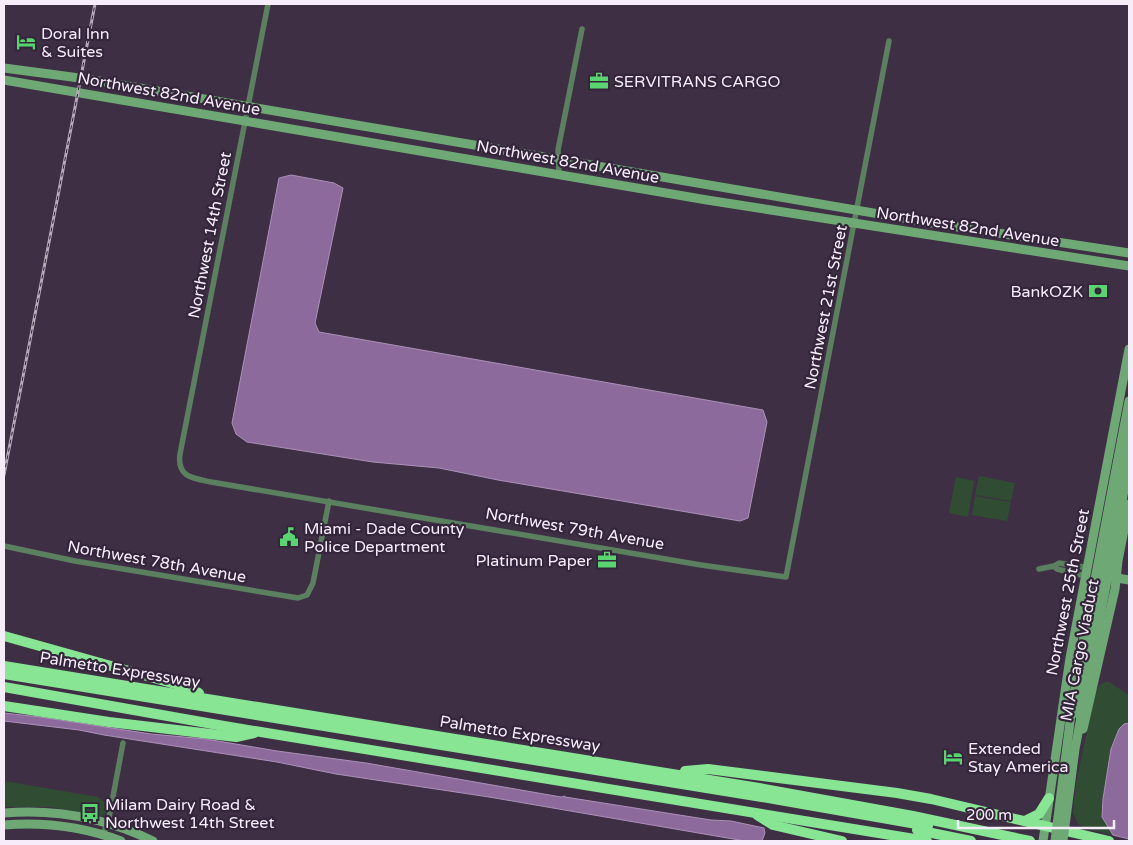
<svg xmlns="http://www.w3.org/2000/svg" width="1133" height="845" font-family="'Varela Round',sans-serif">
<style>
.green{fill:#304d33}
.water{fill:#8d6a9c;stroke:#ac91b8}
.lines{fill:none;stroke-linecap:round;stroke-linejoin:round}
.street{stroke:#5b805f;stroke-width:5.5}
.secondary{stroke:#6ea975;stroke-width:9}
.highway{stroke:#87e594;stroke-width:10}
.rail-casing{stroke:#b5a9ba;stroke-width:3}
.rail{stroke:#34253b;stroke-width:1;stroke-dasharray:4;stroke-linecap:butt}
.secondary-bridge{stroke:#6ea975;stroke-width:9}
.labels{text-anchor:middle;stroke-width:4.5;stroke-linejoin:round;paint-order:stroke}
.poi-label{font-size:16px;fill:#f6ecfa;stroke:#34253b;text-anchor:start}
.street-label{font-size:16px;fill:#f6ecfa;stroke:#34253b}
</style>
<rect width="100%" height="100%" fill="#3f2f45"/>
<!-- green -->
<g class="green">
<polygon points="979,476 1015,483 1011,501 975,495"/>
<polygon points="956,477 974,481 968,517 949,513"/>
<polygon points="975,496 1011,502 1007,521 972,515"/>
<path d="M1109,682L1129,695V724L1122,725L1111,749L1103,799L1102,817L1113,835L1087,829L1078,824L1073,812L1076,784L1094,698C1097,689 1099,681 1109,682Z"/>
<polygon points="4,781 98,797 106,804 106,812 102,816 50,807 4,807"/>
</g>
<!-- water -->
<g class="water">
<polygon points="291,175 334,183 343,188 315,323 319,332 763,410 767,422 748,518 740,521 498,480 439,468 373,462 247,442 236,434 232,423 279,178"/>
<polygon points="4,713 40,717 151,734 206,739 277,751 366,763 561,797 565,796 565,797 711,820 731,821 764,828 765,833 762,841 745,841 489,797 336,774 277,762 104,735 79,730 4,721"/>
<polygon points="1129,723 1129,839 1113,835 1102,817 1103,799 1111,749 1119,729 1124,724"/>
</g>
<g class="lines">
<!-- street -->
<g class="street">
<path d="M268,4L180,454C177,477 192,478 211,482L701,565L786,577L889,41"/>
<polyline points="559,175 558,150 582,29"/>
<polyline points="4,546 75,561 298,598 307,595 313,583 329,501"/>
<polyline points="1039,569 1054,566 1059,563 1083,567 1086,572 1081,575 1057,569 1054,566"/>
<polyline points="103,835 109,818 123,743"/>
</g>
<!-- secondary -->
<g class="secondary">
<polyline points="4,68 87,79 932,223 1129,253"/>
<polyline points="4,80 707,200 1129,266"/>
<polyline points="1111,577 1129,580"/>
<polyline points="1078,714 1085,665 1129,431"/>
<polyline points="1083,729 1115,589 1118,561 1129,504"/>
<path d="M4,813C55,809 106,818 153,841"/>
<path d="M4,825C43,822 84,827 121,841"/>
<polyline points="1043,841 1070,658 1129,349"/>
</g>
<!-- highway -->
<g class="highway">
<polyline points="4,636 186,687 199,693"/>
<polyline points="4,666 759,788 913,816 1030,841"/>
<polyline points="4,674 774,799 928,826"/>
<polyline points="4,687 224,726 927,841"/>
<polyline points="4,706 109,722 236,737 254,733"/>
<polyline points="685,771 708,769 897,793 931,799 1109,841"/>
<polyline points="757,815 773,825 842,841"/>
<polyline points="1025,821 1039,814 1049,798"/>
<polyline points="917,830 971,841"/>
</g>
<!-- rail casing -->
<g class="rail-casing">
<polyline id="rail" points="4,475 95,4"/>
</g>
<!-- rail -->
<use href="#rail" class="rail"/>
<!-- secondary-bridge -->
<g class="secondary-bridge">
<polyline points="1055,841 1072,706 1080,658 1129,401"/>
<polyline points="1063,841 1075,749 1129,464"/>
</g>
</g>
<!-- icons -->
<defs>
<g id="hotel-bare" transform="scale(1.5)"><path d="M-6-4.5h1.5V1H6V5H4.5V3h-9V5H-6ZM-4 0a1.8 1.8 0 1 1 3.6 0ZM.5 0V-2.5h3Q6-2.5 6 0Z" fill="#58d56f" stroke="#34253b" stroke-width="2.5" paint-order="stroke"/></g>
<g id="office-bare" transform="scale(1.5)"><path d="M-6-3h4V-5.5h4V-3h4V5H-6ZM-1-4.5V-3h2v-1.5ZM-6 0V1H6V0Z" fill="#58d56f" stroke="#34253b" stroke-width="2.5" paint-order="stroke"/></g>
<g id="bank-bare" transform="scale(1.5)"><path d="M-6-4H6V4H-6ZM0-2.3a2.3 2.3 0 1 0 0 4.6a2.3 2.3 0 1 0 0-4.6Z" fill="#58d56f" stroke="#34253b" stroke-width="2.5" paint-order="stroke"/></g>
<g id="civic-bare" transform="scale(1.5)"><path d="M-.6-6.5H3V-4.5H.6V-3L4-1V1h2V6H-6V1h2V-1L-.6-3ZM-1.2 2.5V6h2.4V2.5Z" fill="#58d56f" stroke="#34253b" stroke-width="2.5" paint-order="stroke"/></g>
<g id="bus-bare" transform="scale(1.5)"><path d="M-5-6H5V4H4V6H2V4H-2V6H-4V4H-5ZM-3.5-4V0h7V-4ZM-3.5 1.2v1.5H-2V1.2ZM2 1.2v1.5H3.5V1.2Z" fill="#58d56f" stroke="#34253b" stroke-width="2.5" paint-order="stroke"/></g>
</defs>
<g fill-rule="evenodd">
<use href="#hotel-bare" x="26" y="42"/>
<use href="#office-bare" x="599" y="81"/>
<use href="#bank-bare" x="1098" y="291"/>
<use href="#civic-bare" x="289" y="537"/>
<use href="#office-bare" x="607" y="560"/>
<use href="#hotel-bare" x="953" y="757"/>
<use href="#bus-bare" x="90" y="813"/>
</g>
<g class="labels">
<!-- poi labels -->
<g class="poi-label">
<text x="41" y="39">Doral Inn<tspan x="41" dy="18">&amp; Suites</tspan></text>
<text x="614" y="87">SERVITRANS CARGO</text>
<text x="1083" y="297" text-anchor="end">BankOZK</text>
<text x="304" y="534">Miami - Dade County<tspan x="304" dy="18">Police Department</tspan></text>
<text x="592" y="566" text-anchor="end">Platinum Paper</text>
<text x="968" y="754">Extended<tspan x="968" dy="18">Stay America</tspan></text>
<text x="105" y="810">Milam Dairy Road &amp;<tspan x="105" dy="18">Northwest 14th Street</tspan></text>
</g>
<!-- street labels -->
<g class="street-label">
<text transform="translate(169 93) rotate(10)" y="6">Northwest 82nd Avenue</text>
<text transform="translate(568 161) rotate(10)" y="6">Northwest 82nd Avenue</text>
<text transform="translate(968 226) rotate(9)" y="6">Northwest 82nd Avenue</text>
<text transform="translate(209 235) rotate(-79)" y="6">Northwest 14th Street</text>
<text transform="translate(825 307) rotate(-79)" y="6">Northwest 21st Street</text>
<text transform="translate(575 528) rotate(10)" y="6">Northwest 79th Avenue</text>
<text transform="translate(157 561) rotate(10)" y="6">Northwest 78th Avenue</text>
<text transform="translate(1067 592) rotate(-79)" y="6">Northwest 25th Street</text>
<text transform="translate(1079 650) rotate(-79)" y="6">MIA Cargo Viaduct</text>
<text transform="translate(120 669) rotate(9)" y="6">Palmetto Expressway</text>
<text transform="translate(520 733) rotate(9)" y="6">Palmetto Expressway</text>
</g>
</g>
<!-- border -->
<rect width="1133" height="845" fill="none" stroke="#f6ecfa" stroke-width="10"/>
<!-- scale -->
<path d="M958 820v8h156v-8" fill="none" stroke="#f6ecfa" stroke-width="2.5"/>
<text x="966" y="820" font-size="15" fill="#f6ecfa" stroke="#34253b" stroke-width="4" paint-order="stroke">200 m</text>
</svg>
